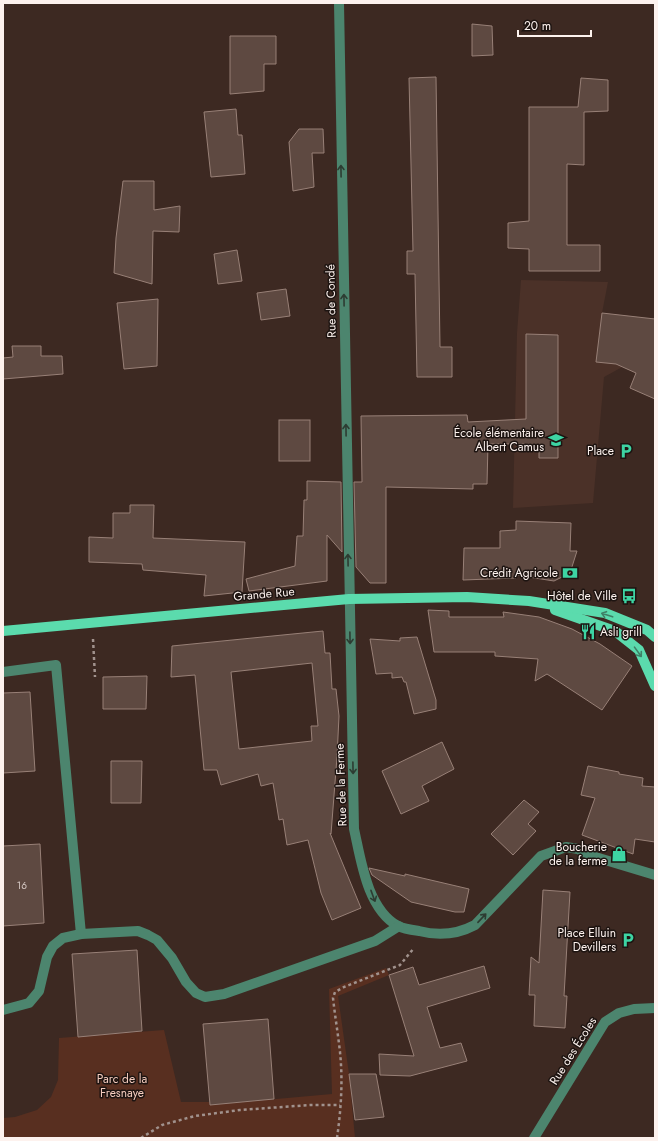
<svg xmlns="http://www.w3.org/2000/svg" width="658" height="1141" font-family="Jost,sans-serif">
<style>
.built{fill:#4b3128}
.green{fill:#582f20}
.building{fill:#5e4941;stroke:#988077;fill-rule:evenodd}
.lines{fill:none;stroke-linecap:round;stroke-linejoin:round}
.path{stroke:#a1928d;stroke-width:2.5;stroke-dasharray:3 3;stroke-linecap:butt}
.minor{stroke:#4c856e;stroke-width:10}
.major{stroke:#5bdbad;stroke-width:10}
.oneway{stroke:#2d3c32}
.oneway2{stroke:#3f8167}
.labels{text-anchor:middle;stroke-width:3;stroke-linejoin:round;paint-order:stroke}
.number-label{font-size:10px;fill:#d5c8c3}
.street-label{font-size:12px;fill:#fdf2ee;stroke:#1d1411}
.poi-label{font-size:12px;fill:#fdf2ee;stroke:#1d1411;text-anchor:end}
.park-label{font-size:12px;fill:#f5ccbe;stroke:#1d1411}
</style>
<rect width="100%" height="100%" fill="#3d2922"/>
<!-- built -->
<polygon class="built" points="521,280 608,282 602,313 630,316 624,366 604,377 593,503 513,508 517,333"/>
<!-- green -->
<polygon class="green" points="386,968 389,975 338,996 349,1074 355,1138 3,1138 3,1118 15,1117 37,1110 51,1097 58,1080 59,1038 164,1030 181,1102 209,1102 210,1105 332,1094 329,989"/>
<!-- building -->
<g class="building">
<polygon points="472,24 492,26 493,55 472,56"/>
<polygon points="230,36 276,36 276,64 264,64 264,91 230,94"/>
<polygon points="436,77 440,347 452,347 452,377 417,377 415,274 407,274 407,251 413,251 409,78"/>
<polygon points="581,78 608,80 608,111 584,112 584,165 567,164 567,245 600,245 600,271 529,271 529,249 508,248 508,223 529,221 529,107 578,107"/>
<polygon points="236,109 238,135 242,135 245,174 211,177 204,112"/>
<polygon points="299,129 323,129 324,153 312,153 314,187 293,191 289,142"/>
<polygon points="123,181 154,181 154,210 180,206 179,232 153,231 152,284 114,273 116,238"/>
<polygon points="237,250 242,281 218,284 214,254"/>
<polygon points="286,289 290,316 261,320 257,293"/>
<polygon points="158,299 157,366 124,369 117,303"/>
<polygon points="602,313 655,319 655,399 630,388 636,373 616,364 596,362"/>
<polygon points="526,334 558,335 558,458 539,458 539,448 525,448 525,444 488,444 487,484 473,484 473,489 386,487 386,583 370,583 356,567 354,482 362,482 361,416 467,415 468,422 526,419"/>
<polygon points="12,346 41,346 41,356 62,356 63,374 3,379 3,358 13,357"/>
<rect x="279" y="420" width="31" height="41"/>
<polygon points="307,481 341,482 342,552 327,535 327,581 249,591 246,579 295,566 297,536 303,536 304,500 307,500"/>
<polygon points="130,505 154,505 153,538 245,542 242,592 204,596 206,575 143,570 142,564 89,562 89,537 113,538 113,513 130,513"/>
<polygon points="516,521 571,523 570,551 577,551 570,573 554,581 516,575 516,578 463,580 464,548 500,548 500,531 516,530"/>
<polygon points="428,610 449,611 449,617 504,617 503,612 539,617 572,629 600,644 632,666 602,710 547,674 535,681 538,659 495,656 495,652 434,652"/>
<path d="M323,631L325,653H330L332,689H336L339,716L337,757L331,834L330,833L361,908L332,920L321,893L308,840L287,845L283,819L279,820L273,783L261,786L258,774L221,785L217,770H204L195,675L171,677L172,646ZM312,663L318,726H311L312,741L239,749L231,672Z"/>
<polygon points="417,637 436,700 436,709 414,714 406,682 404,682 402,677 392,678 392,673 376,674 370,639 400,641 400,638"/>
<polygon points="147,676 146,709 103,709 103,677"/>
<polygon points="30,692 35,771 3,773 3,693"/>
<polygon points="442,742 454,769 422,786 429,801 401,814 382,771"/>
<polygon points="111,761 142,761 141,803 111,803"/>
<polygon points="588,766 619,772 619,774 643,778 642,786 655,787 655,842 635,839 633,854 582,835 595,798 581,795"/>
<polygon points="524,800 539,812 528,824 536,831 513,855 491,834"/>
<polygon points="40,844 44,923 3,926 3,846"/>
<polygon points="369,868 405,876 405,874 469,889 464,912 455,912 411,902 372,875"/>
<polygon points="543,890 570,892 564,996 567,996 565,1028 534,1026 535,995 529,995 531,957 539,963"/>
<polygon points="137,950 142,1031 78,1037 72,954"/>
<polygon points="484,966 490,988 427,1007 440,1048 461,1043 467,1061 410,1076 380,1075 379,1054 414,1056 389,975 413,967 419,985"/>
<polygon points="268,1019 274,1099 210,1105 203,1024"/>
<polygon points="349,1074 376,1074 384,1117 355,1120"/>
</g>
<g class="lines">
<!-- path -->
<g class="path">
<polyline points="93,639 95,677"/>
<polyline points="141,1138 162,1125 195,1116 240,1110 310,1105 340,1105"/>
<path d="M337,1138C341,1110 343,1081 340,1052C338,1034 335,1016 333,998L335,992L344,987L400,965L414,948"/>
</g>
<!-- minor -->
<g class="minor">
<path d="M339,3L354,829C361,860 367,909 398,926C404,929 412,930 419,931C438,936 458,934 475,925L541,856L566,847L578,849L592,856L655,875"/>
<polyline points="3,672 56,665 81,934"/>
<polyline points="3,1010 29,1003 39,991 47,957 53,946 63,938 81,934 138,931 148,935 157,940 172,958 186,982 196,993 205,997 224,994 375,941 399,926"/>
<polyline points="534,1138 605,1022 619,1013 634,1009 655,1008"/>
</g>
<!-- major -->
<g class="major">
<polyline points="555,610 615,631 639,650 655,686"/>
<polyline points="3,631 349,599 467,597 529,601 605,613 647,630 655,637"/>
</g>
</g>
<!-- one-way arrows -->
<defs><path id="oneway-shaft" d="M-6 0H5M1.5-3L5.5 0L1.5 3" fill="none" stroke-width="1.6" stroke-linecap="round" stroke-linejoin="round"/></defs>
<g class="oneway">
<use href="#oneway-shaft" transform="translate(341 171) rotate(-91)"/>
<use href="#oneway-shaft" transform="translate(344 300) rotate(-91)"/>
<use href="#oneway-shaft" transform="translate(346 430) rotate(-91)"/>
<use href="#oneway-shaft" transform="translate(348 560) rotate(-91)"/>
<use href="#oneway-shaft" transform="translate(350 638) rotate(89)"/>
<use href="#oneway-shaft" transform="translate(353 768) rotate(89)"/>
<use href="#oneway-shaft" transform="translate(373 896) rotate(70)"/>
<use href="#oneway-shaft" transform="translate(482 918) rotate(-47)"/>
</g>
<g class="oneway2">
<use href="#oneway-shaft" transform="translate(607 615) rotate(-162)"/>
<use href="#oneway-shaft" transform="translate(638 652) rotate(54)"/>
</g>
<!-- icons -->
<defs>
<g id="school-bare" transform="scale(1.2)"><path d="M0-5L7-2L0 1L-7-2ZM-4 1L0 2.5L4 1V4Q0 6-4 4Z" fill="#3dd4a3" stroke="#1d1411" stroke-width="2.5" paint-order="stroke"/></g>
<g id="parking-bare" transform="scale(1.2)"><path d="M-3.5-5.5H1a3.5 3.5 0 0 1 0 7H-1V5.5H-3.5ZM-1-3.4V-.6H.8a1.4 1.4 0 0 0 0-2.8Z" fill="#3dd4a3" stroke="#1d1411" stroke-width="2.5" paint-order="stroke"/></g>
<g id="bank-bare" transform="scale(1.2)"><path d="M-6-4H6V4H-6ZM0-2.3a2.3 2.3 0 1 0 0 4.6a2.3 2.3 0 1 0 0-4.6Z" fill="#3dd4a3" stroke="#1d1411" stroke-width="2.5" paint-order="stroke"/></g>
<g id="bus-bare" transform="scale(1.2)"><path d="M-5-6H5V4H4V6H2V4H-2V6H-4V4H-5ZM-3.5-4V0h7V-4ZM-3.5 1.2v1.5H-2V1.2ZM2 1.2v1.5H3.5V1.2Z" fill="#3dd4a3" stroke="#1d1411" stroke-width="2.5" paint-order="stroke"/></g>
<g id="restaurant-bare" transform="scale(1.2)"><path d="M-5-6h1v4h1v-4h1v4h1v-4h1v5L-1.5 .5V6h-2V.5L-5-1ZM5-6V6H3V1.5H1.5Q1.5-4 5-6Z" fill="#3dd4a3" stroke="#1d1411" stroke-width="2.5" paint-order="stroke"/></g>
<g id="shop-bare" transform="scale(1.2)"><path d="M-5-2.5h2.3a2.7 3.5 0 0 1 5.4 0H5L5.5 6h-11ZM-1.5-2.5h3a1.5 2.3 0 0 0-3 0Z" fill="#3dd4a3" stroke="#1d1411" stroke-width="2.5" paint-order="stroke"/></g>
</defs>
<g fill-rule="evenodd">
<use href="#school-bare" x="556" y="440"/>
<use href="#parking-bare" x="626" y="451"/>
<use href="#bank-bare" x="570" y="573"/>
<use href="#bus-bare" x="629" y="596"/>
<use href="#restaurant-bare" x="588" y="632"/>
<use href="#shop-bare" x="619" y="854"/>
<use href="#parking-bare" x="628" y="940"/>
</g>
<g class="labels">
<!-- number labels -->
<g class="number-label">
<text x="22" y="889">16</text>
</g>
<!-- street labels -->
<g class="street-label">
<text transform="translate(331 301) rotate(-91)" y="4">Rue de Condé</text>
<text transform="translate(264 594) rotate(-5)" y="4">Grande Rue</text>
<text transform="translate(341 785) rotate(-92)" y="4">Rue de la Ferme</text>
<text transform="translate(573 1051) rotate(-58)" y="4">Rue des Écoles</text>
</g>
<!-- poi labels -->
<g class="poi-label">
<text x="544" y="437">École élémentaire<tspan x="544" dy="14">Albert Camus</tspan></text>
<text x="614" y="455">Place</text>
<text x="558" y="577">Crédit Agricole</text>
<text x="617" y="600">Hôtel de Ville</text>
<text x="600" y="636" text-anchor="start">Asli grill</text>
<text x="607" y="851">Boucherie<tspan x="607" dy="14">de la ferme</tspan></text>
<text x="616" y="937">Place Elluin<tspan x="616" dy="14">Devillers</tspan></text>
</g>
<!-- park labels -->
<g class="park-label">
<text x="122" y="1083">Parc de la<tspan x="122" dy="14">Fresnaye</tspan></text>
</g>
</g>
<!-- border -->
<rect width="658" height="1141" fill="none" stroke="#fdf2ee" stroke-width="8"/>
<!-- scale -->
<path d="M518 30v6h73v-6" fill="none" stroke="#fdf2ee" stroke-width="2"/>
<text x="524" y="30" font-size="12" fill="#fdf2ee" stroke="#1d1411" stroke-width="3" paint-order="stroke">20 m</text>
</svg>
